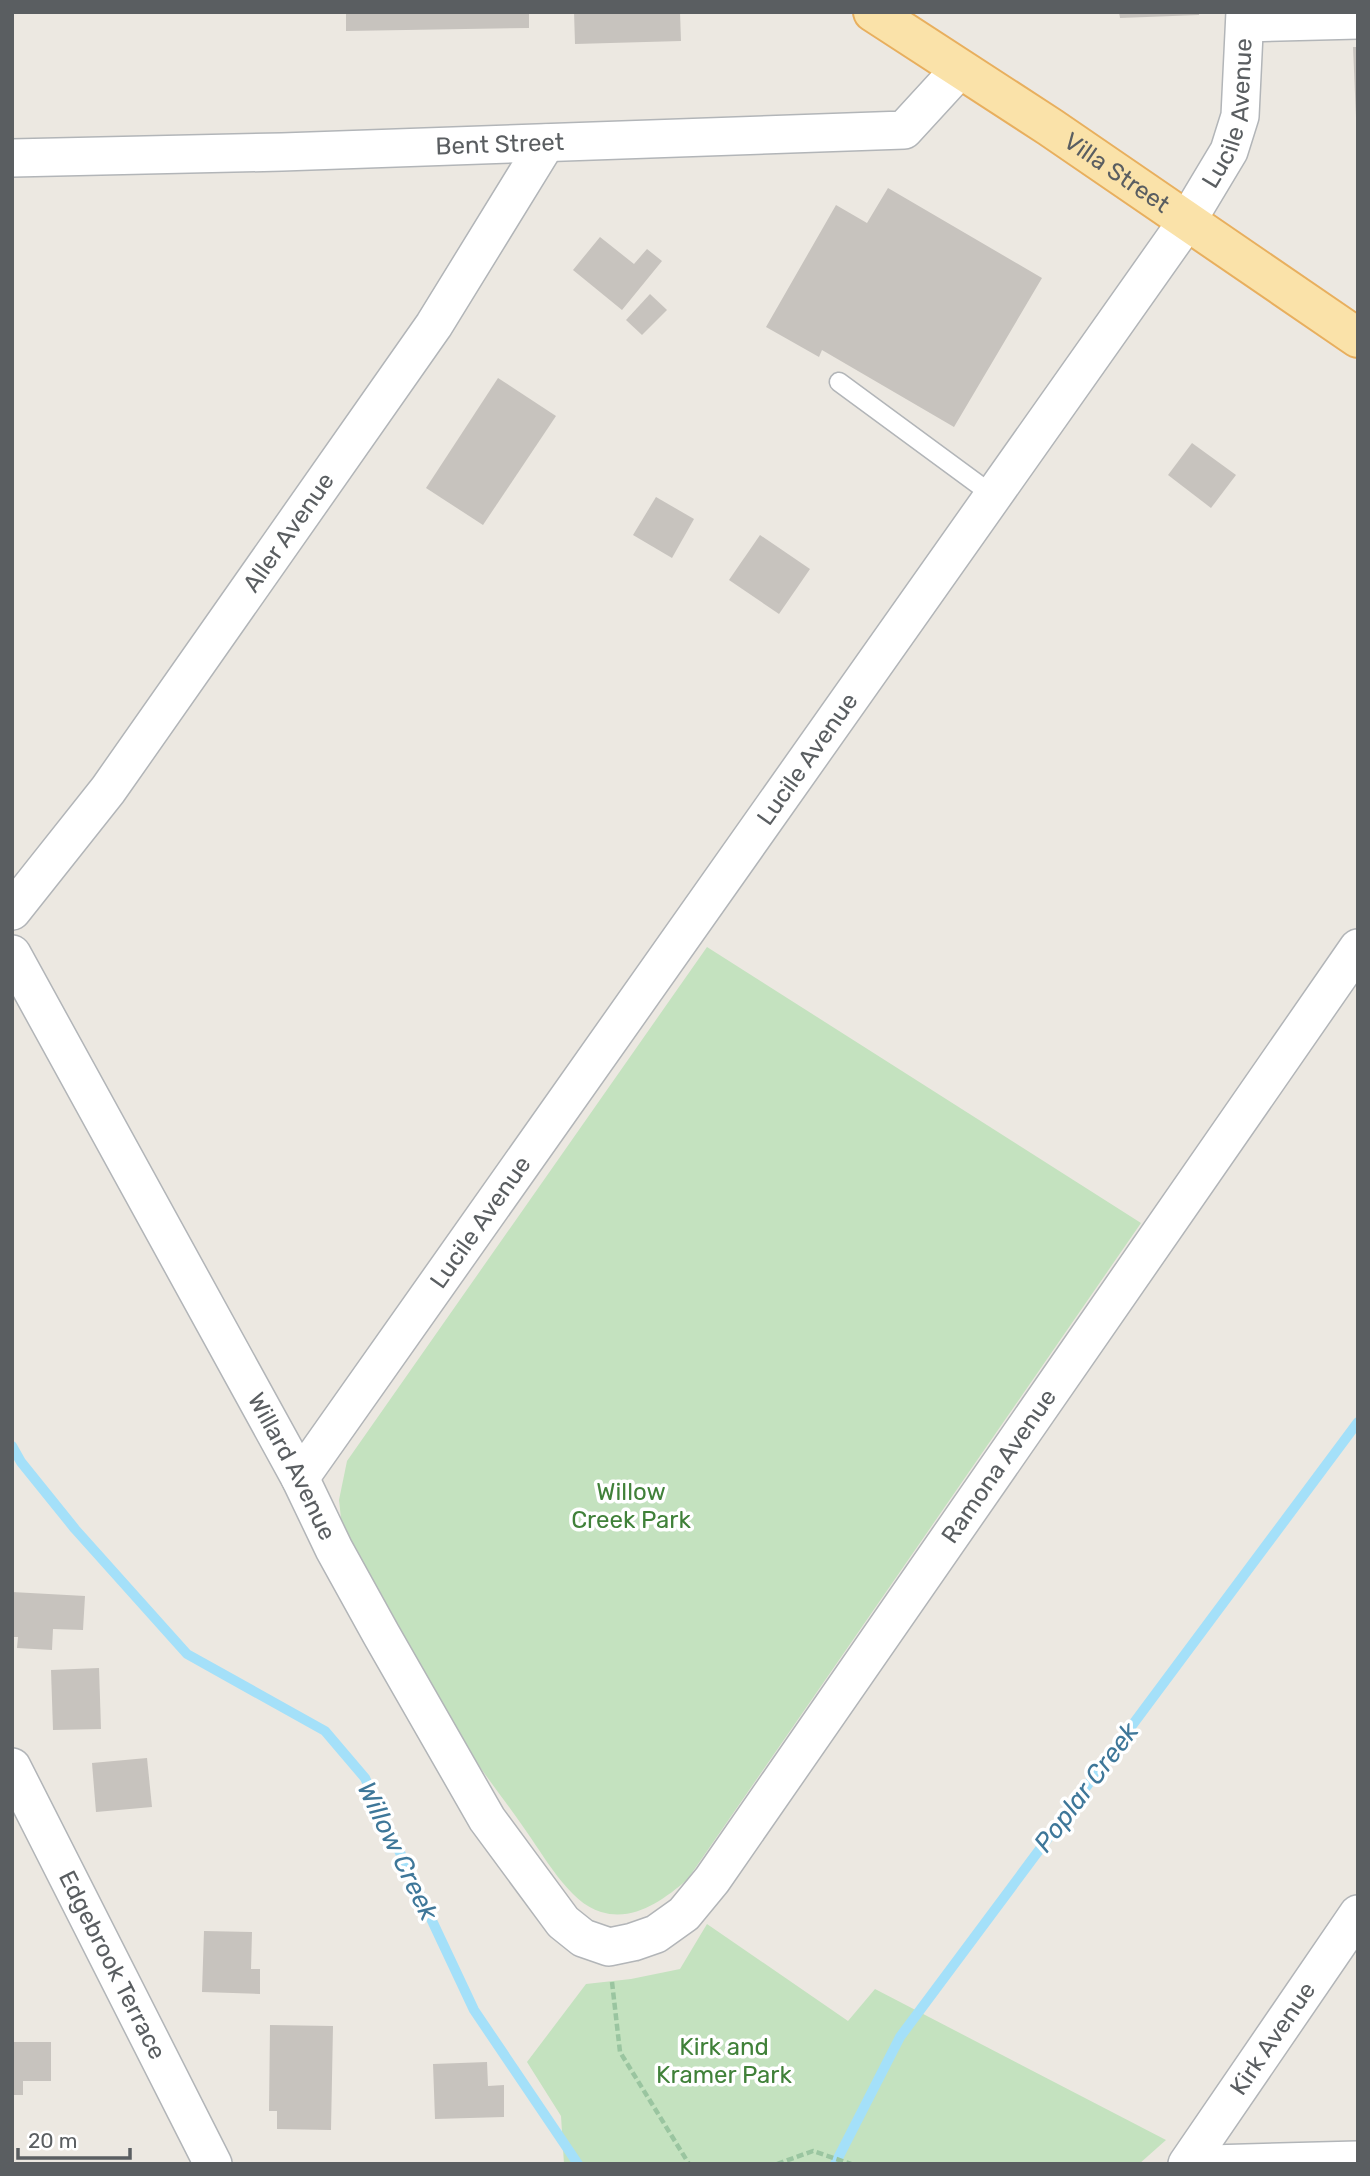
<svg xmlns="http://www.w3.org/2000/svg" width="1370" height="2176" font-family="Rubik,sans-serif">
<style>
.green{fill:#c4e2bf}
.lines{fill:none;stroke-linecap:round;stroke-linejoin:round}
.stream{stroke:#a4e0f9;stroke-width:10}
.building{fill:#c7c3be}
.lane-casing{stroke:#b2b5b8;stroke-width:21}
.street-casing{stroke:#b2b5b8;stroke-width:40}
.primary-casing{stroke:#e8af5e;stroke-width:42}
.path{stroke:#9ac5a0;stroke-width:4.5;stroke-dasharray:7 3.5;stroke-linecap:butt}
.lane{stroke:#fff;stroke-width:18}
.street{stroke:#fff;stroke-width:37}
.primary{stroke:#fae2a9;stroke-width:38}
.labels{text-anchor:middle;stroke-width:7;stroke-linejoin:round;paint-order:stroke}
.street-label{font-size:24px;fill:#5a5e61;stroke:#fff}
.park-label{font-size:24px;fill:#408139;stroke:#fff}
.water-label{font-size:26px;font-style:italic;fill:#3e7799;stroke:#fff}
</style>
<rect width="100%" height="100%" fill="#ece8e1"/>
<!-- green -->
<g class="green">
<path d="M707,947L1141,1223L687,1880C663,1900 634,1922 601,1912C569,1903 543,1854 524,1828C504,1799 481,1771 463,1741C425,1679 390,1615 354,1552L342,1527L339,1500L347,1461Z"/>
<polygon points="707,1924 848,2021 875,1989 1166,2140 1139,2164 564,2164 561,2116 527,2062 586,1984 631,1979 680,1969"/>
</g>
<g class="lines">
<!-- stream -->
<g class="stream">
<polyline points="12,1446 21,1462 75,1529 187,1654 325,1731 365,1778 474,2010 578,2164"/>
<polyline points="835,2164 900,2037 1358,1422"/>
</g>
</g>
<!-- building -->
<g class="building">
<polygon points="346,12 529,12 529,28 346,31"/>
<polygon points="574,12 680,12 681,41 575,44"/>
<polygon points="1119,12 1199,12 1199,15 1120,18"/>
<polygon points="1353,47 1358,47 1358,117 1356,117"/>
<polygon points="888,188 1042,278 954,427 822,350 819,357 766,327 836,205 867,223"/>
<polygon points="600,237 634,264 647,249 662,261 622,310 573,270"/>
<polygon points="650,294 667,310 642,335 626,320"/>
<polygon points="498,378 556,416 483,525 426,488"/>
<polygon points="1192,443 1236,475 1211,508 1168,475"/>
<polygon points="656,497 694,519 672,558 633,535"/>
<polygon points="760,535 810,569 779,614 729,580"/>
<polygon points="12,1592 85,1596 83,1630 53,1629 52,1650 17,1648 18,1637 12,1637"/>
<polygon points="99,1668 101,1729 53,1730 51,1670"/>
<polygon points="147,1758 152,1807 96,1812 92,1763"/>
<polygon points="204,1931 252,1932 251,1969 260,1969 260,1994 202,1992"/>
<polygon points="270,2025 333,2026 331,2130 277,2129 277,2111 269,2111"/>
<polygon points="12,2042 51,2042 51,2081 23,2081 23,2095 12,2095"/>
<polygon points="487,2062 488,2086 504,2085 504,2117 435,2119 433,2064"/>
</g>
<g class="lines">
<!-- lane casing -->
<g class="lane-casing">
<polyline id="lane" points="839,382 994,496"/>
</g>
<!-- street casing -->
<g class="street-casing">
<g id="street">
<polyline points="1245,23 1358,20"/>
<path id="s1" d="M12,158L282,152L904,130L960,69"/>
<path id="s2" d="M12,911L108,790L434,325L546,143"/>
<path id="s3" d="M12,954L300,1478L334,1549L381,1634L487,1819L563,1922L583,1938L609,1947L633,1942L656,1934L684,1914L712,1880L1358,948"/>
<path id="s4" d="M300,1478L1187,221L1229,151L1240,116L1245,12"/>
<path id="s5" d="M12,1767L213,2164"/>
<path id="s6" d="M1187,2164L1358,1914"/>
<polyline points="1210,2164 1358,2160"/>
</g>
</g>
<!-- primary casing -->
<g class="primary-casing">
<g id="primary">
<path id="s7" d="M873,12L1050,127L1358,338"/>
</g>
</g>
<!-- path -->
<g class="path">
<polyline points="612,1982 620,2052 689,2164"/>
<polyline points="777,2164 813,2151 851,2164"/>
</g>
<!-- lane -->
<use href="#lane" class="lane"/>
<!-- street -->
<use href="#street" class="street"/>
<!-- primary -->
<use href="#primary" class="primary"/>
</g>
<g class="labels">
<!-- street labels -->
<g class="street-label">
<text dy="8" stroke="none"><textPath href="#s4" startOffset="1657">Lucile Avenue</textPath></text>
<text dy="8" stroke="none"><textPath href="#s1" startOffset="488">Bent Street</textPath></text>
<text dy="8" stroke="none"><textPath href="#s7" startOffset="292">Villa Street</textPath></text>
<text dy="8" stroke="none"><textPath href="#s2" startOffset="469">Aller Avenue</textPath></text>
<text dy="8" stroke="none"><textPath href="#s4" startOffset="880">Lucile Avenue</textPath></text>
<text dy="8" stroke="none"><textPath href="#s4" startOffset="313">Lucile Avenue</textPath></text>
<text dy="8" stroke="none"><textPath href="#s3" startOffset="1799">Ramona Avenue</textPath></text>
<text dy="8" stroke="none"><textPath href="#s3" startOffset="584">Willard Avenue</textPath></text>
<text dy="8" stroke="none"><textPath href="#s5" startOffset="222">Edgebrook Terrace</textPath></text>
<text dy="8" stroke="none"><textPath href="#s6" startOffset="152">Kirk Avenue</textPath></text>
</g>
<!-- park labels -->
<g class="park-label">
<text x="631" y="1500">Willow<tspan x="631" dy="28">Creek Park</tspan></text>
<text x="724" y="2055">Kirk and<tspan x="724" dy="28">Kramer Park</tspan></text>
</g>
<!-- water labels -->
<g class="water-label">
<text transform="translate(1086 1787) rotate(-53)" y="9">Poplar Creek</text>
<text transform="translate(398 1851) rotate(64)" y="9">Willow Creek</text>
</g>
</g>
<!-- border -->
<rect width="1370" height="2176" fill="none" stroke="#5a5e61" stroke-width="28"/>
<!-- scale -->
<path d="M18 2148v10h112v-10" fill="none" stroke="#5a5e61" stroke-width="3.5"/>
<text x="28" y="2148" font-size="21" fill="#5a5e61" stroke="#ffffff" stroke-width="5" paint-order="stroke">20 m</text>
</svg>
